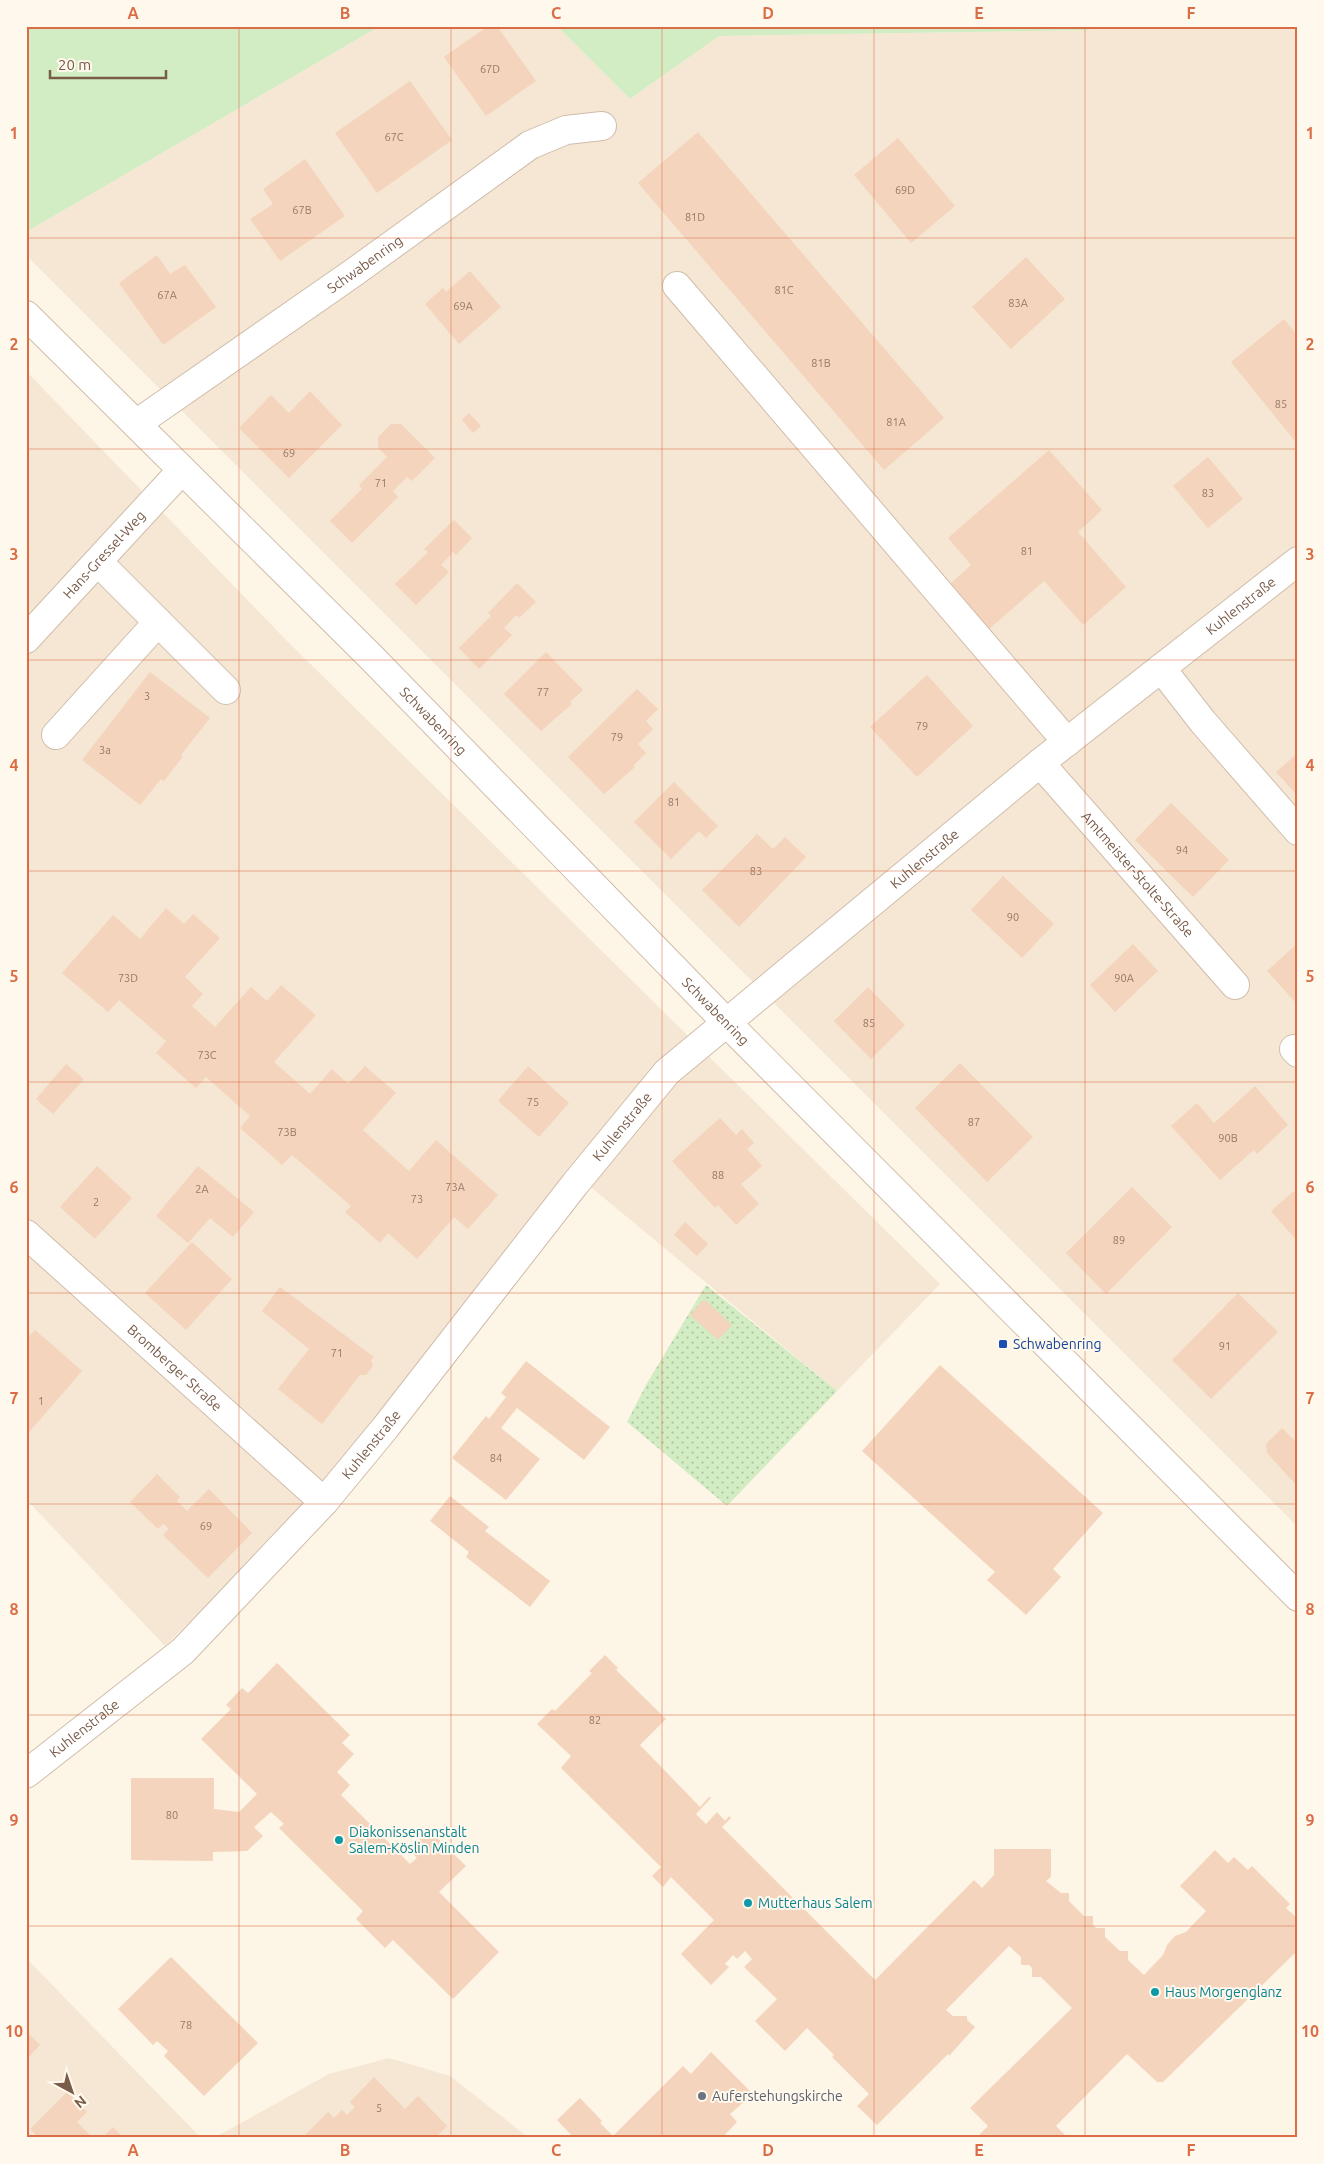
<svg xmlns="http://www.w3.org/2000/svg" width="1324" height="2164" font-family="Ubuntu,sans-serif">
<style>
.residential{fill:#f5e7d4}
.grass{fill:#d2ecc3}
.park{fill:url(#park-dots)}
.building{fill:#f4d4bc}
.lines{fill:none;stroke-linecap:round;stroke-linejoin:round}
.minor-casing{stroke:#d0bdab;stroke-width:30}
.minor{stroke:#fff;stroke-width:28}
.grid{fill:none;stroke:#db6d46;stroke-width:1;stroke-opacity:0.55}
.transit-dot{fill:#1a4fb4;stroke:#fff9ed;stroke-width:2}
.culture-dot{fill:#0f9aa8;stroke:#fff9ed;stroke-width:2}
.worship-dot{fill:#6b7280;stroke:#fff9ed;stroke-width:2}
.labels{text-anchor:middle;stroke-width:4;stroke-linejoin:round;paint-order:stroke}
.number-label{font-size:11px;fill:#977966}
.street-label{font-size:14px;fill:#785b49;stroke:#fff9ed}
.transit-label{font-size:14px;fill:#164399;stroke:#fff9ed;text-anchor:start}
.culture-label{font-size:14px;fill:#0d838f;stroke:#fff9ed;text-anchor:start}
.worship-label{font-size:14px;fill:#5b616d;stroke:#fff9ed;text-anchor:start}
.neatline{fill:none;stroke:#db6d46;stroke-width:2}
.grid-label{font-size:16px;text-anchor:middle;font-weight:bold;fill:#db6d46}
</style>
<defs>
<pattern id="park-dots" width="8" height="8" patternUnits="userSpaceOnUse" patternTransform="scale(1.25)"><rect width="8" height="8" fill="#d2ecc3"/><path d="M2 2h.1M6 6h.1" fill="none" stroke="#afc2a0" stroke-width="1.8" stroke-linecap="round"/></pattern>
</defs>
<rect width="100%" height="100%" fill="#fdf5e6"/>
<!-- residential -->
<g class="residential">
<polygon points="380,26 557,26 630,99 719,36 1089,30 1096,26 1298,26 1298,1527 26,255 26,232"/>
<polygon points="26,371 287,641 940,1284 837,1391 569,1169 378,1417 277,1536 165,1646 26,1499"/>
<polygon points="26,1958 201,2138 26,2138"/>
<polygon points="389,2058 450,2076 529,2138 214,2138 329,2074"/>
</g>
<!-- grass -->
<g class="grass">
<polygon points="26,26 380,26 26,232"/>
<polygon points="557,26 1096,26 1089,30 719,36 630,99"/>
</g>
<!-- park -->
<polygon class="park" points="706,1285 837,1391 727,1506 627,1422 646,1385"/>
<!-- building -->
<g class="building">
<polygon points="488,26 497,26 536,81 486,116 444,57"/>
<polygon points="410,81 452,140 377,193 335,133"/>
<polygon points="698,132 944,418 884,470 638,183"/>
<polygon points="898,138 955,206 911,243 854,175"/>
<polygon points="305,159 345,216 280,261 250,219 273,204 263,189"/>
<polygon points="157,255 170,274 185,265 216,307 163,345 119,283"/>
<polygon points="1026,257 1065,299 1011,349 972,307"/>
<polygon points="470,271 501,307 459,344 425,304 443,288 446,292"/>
<polygon points="1284,319 1298,336 1298,445 1231,362"/>
<polygon points="310,391 342,425 289,478 239,428 271,395 289,413"/>
<polygon points="469,413 481,426 473,433 462,420"/>
<polygon points="391,424 401,424 435,458 412,481 407,477 393,491 398,497 352,543 330,521 362,489 359,485 387,457 378,447 378,437"/>
<polygon points="1049,450 1102,510 1078,532 1126,587 1083,625 1044,581 988,630 949,585 971,565 948,538"/>
<polygon points="1208,457 1243,499 1208,528 1173,486"/>
<polygon points="454,520 472,538 456,555 453,552 441,565 449,572 416,605 395,584 428,552 424,549"/>
<polygon points="517,583 536,602 519,618 516,615 504,628 512,635 479,669 459,648 491,616 488,613"/>
<polygon points="546,652 583,690 570,702 572,704 541,731 504,694"/>
<polygon points="150,672 210,718 181,755 183,756 164,781 161,779 140,805 82,760"/>
<polygon points="927,675 973,726 917,777 870,727"/>
<polygon points="637,689 658,709 646,721 653,729 638,744 646,753 633,766 635,767 604,794 568,757"/>
<polygon points="1298,753 1298,796 1276,772"/>
<polygon points="674,782 718,826 706,838 699,831 671,859 634,822"/>
<polygon points="1171,803 1229,860 1193,897 1135,840"/>
<polygon points="757,834 773,849 785,837 806,857 739,927 702,890"/>
<polygon points="1003,876 1054,924 1022,958 971,910"/>
<polygon points="166,908 184,924 193,914 220,938 185,977 203,994 192,1006 215,1027 251,987 267,1001 281,985 316,1015 274,1062 310,1094 332,1069 348,1084 365,1066 396,1093 363,1130 409,1171 436,1140 498,1195 468,1229 454,1217 417,1259 388,1233 380,1243 345,1212 351,1206 292,1155 282,1165 240,1128 250,1116 206,1077 196,1088 156,1053 166,1041 119,1000 108,1012 62,973 113,915 140,939"/>
<polygon points="1298,943 1298,1005 1267,971"/>
<polygon points="1133,944 1158,971 1115,1012 1090,985"/>
<polygon points="868,987 905,1025 871,1059 834,1021"/>
<polygon points="960,1063 1033,1137 987,1182 915,1108"/>
<polygon points="66,1064 84,1079 53,1114 36,1099"/>
<polygon points="528,1066 569,1103 539,1137 498,1101"/>
<polygon points="1255,1086 1288,1125 1257,1154 1254,1150 1220,1180 1171,1126 1197,1103 1214,1123"/>
<polygon points="720,1118 736,1135 742,1129 754,1143 747,1149 762,1166 741,1184 759,1204 736,1225 718,1205 715,1208 672,1161"/>
<polygon points="97,1166 132,1198 95,1239 60,1207"/>
<polygon points="198,1166 254,1212 233,1237 210,1218 188,1243 156,1216"/>
<polygon points="1132,1187 1172,1227 1106,1294 1066,1253"/>
<polygon points="1294,1191 1298,1196 1298,1242 1271,1211"/>
<polygon points="685,1222 708,1244 697,1256 674,1235"/>
<polygon points="192,1242 232,1279 186,1330 145,1293"/>
<polygon points="280,1287 374,1357 371,1360 373,1366 366,1375 360,1375 322,1424 278,1389 309,1349 262,1311"/>
<polygon points="1238,1293 1278,1332 1211,1399 1172,1360"/>
<polygon points="704,1299 732,1325 718,1340 690,1315"/>
<polygon points="35,1330 82,1371 29,1432 26,1430 26,1339"/>
<polygon points="526,1361 610,1427 584,1460 517,1408 501,1428 540,1459 506,1500 452,1458 486,1416 489,1419 506,1397 501,1393"/>
<polygon points="940,1365 1103,1513 1053,1569 1061,1577 1026,1615 987,1580 995,1572 862,1451"/>
<polygon points="1282,1428 1295,1441 1298,1439 1298,1487 1267,1453 1266,1444"/>
<polygon points="157,1474 180,1497 177,1501 187,1511 209,1489 252,1533 208,1578 163,1535 169,1529 163,1524 158,1529 130,1502"/>
<polygon points="450,1496 489,1527 485,1531 550,1581 530,1607 466,1557 469,1552 430,1521"/>
<polygon points="605,1655 618,1668 616,1670 666,1719 640,1745 700,1807 709,1797 711,1798 696,1814 706,1824 717,1812 725,1821 729,1816 731,1818 722,1827 875,1980 974,1880 982,1888 994,1875 994,1849 1051,1849 1051,1877 1046,1881 1061,1893 1069,1893 1069,1901 1084,1916 1093,1916 1093,1925 1096,1928 1105,1928 1105,1937 1120,1951 1128,1951 1128,1960 1144,1975 1163,1955 1167,1945 1175,1936 1186,1932 1206,1911 1180,1886 1215,1850 1228,1863 1234,1857 1248,1870 1252,1866 1290,1904 1286,1908 1298,1919 1298,1923 1294,1927 1298,1931 1298,1950 1163,2082 1157,2082 1127,2054 1056,2126 1068,2138 984,2138 980,2134 988,2126 970,2108 1072,2008 1041,1977 1032,1977 1032,1968 1029,1965 1021,1965 1021,1957 1009,1946 946,2010 953,2016 967,2016 967,2020 975,2027 949,2056 948,2054 877,2125 857,2106 869,2094 832,2057 834,2055 807,2028 785,2051 755,2021 777,1999 744,1967 752,1959 745,1951 737,1959 733,1955 725,1964 729,1967 711,1985 681,1954 714,1920 671,1877 663,1887 652,1876 661,1867 561,1768 571,1756 537,1724 552,1709 555,1711 592,1673 589,1671"/>
<polygon points="277,1663 350,1735 342,1743 354,1754 337,1772 350,1785 341,1795 410,1864 417,1858 410,1850 429,1830 466,1866 439,1892 499,1952 453,1999 393,1940 385,1948 356,1919 363,1911 279,1828 284,1824 271,1812 254,1827 263,1836 247,1851 213,1852 213,1861 131,1860 131,1778 214,1778 214,1809 239,1812 257,1794 201,1739 231,1709 226,1705 242,1688 248,1693"/>
<polygon points="171,1957 258,2043 204,2096 164,2056 168,2051 157,2041 153,2045 118,2009"/>
<polygon points="26,2031 40,2045 26,2060"/>
<polygon points="711,2052 753,2094 730,2114 737,2122 722,2138 574,2138 557,2120 580,2098 602,2121 600,2123 613,2136 683,2066 691,2074"/>
<polygon points="374,2077 405,2109 418,2096 447,2126 435,2138 302,2138 328,2112 334,2118 342,2110 347,2115 355,2107 350,2102"/>
<polygon points="67,2092 87,2112 77,2122 93,2138 39,2138 30,2129"/>
<polygon points="113,2127 124,2138 102,2138"/>
</g>
<g class="lines">
<!-- minor casing -->
<g class="minor-casing">
<g id="minor">
<polyline points="677,286 1067,742"/>
<path id="s1" d="M26,315L371,657L727,1023L1298,1597"/>
<path id="s2" d="M136,424L353,273L530,145L566,130L602,126"/>
<polyline points="98,562 226,690"/>
<path id="s3" d="M26,639L182,470"/>
<polyline points="1161,668 1203,722 1298,831"/>
<polyline points="56,735 158,622"/>
<path id="s4" d="M1040,763L1235,985"/>
<polyline points="1294,1049 1298,1053"/>
<path id="s5" d="M26,1234L324,1502"/>
<path id="s6" d="M26,1774L183,1651L324,1502L385,1428L575,1184L667,1072L1040,763L1298,561"/>
</g>
</g>
<!-- minor -->
<use href="#minor" class="minor"/>
</g>
<!-- grid -->
<path class="grid" d="M239,26V2138M451,26V2138M662,26V2138M874,26V2138M1085,26V2138M26,238H1298M26,449H1298M26,660H1298M26,871H1298M26,1082H1298M26,1293H1298M26,1504H1298M26,1715H1298M26,1926H1298"/>
<!-- markers -->
<rect class="transit-dot" x="998" y="1339" width="10" height="10" rx="2.5"/>
<g class="culture-dot">
<circle cx="339" cy="1840" r="5"/>
<circle cx="748" cy="1903" r="5"/>
<circle cx="1155" cy="1992" r="5"/>
</g>
<circle class="worship-dot" cx="702" cy="2096" r="5"/>
<g class="labels">
<!-- number labels -->
<g class="number-label">
<text x="490" y="73">67D</text>
<text x="394" y="141">67C</text>
<text x="905" y="194">69D</text>
<text x="302" y="214">67B</text>
<text x="695" y="221">81D</text>
<text x="784" y="294">81C</text>
<text x="167" y="299">67A</text>
<text x="1018" y="307">83A</text>
<text x="463" y="310">69A</text>
<text x="821" y="367">81B</text>
<text x="1281" y="408">85</text>
<text x="896" y="426">81A</text>
<text x="289" y="457">69</text>
<text x="381" y="487">71</text>
<text x="1208" y="497">83</text>
<text x="1027" y="555">81</text>
<text x="543" y="696">77</text>
<text x="147" y="700">3</text>
<text x="922" y="730">79</text>
<text x="617" y="741">79</text>
<text x="105" y="754">3a</text>
<text x="674" y="806">81</text>
<text x="1182" y="854">94</text>
<text x="756" y="875">83</text>
<text x="1013" y="921">90</text>
<text x="128" y="982">73D</text>
<text x="1124" y="982">90A</text>
<text x="869" y="1027">85</text>
<text x="207" y="1059">73C</text>
<text x="533" y="1106">75</text>
<text x="974" y="1126">87</text>
<text x="287" y="1136">73B</text>
<text x="1228" y="1142">90B</text>
<text x="718" y="1179">88</text>
<text x="455" y="1191">73A</text>
<text x="202" y="1193">2A</text>
<text x="417" y="1203">73</text>
<text x="96" y="1206">2</text>
<text x="1119" y="1244">89</text>
<text x="1225" y="1350">91</text>
<text x="337" y="1357">71</text>
<text x="41" y="1405">1</text>
<text x="496" y="1462">84</text>
<text x="206" y="1530">69</text>
<text x="595" y="1724">82</text>
<text x="172" y="1819">80</text>
<text x="186" y="2029">78</text>
<text x="379" y="2112">5</text>
</g>
<!-- street labels -->
<g class="street-label">
<text dy="5" stroke="none"><textPath href="#s2" startOffset="279">Schwabenring</textPath></text>
<text dy="5" stroke="none"><textPath href="#s3" startOffset="115">Hans-Gressel-Weg</textPath></text>
<text dy="5" stroke="none"><textPath href="#s6" startOffset="1694">Kuhlenstraße</textPath></text>
<text dy="5" stroke="none"><textPath href="#s1" startOffset="575">Schwabenring</textPath></text>
<text dy="5" stroke="none"><textPath href="#s6" startOffset="1289">Kuhlenstraße</textPath></text>
<text dy="5" stroke="none"><textPath href="#s4" startOffset="148">Amtmeister-Stolte-Straße</textPath></text>
<text dy="5" stroke="none"><textPath href="#s1" startOffset="980">Schwabenring</textPath></text>
<text dy="5" stroke="none"><textPath href="#s6" startOffset="884">Kuhlenstraße</textPath></text>
<text dy="5" stroke="none"><textPath href="#s5" startOffset="200">Bromberger Straße</textPath></text>
<text dy="5" stroke="none"><textPath href="#s6" startOffset="479">Kuhlenstraße</textPath></text>
<text dy="5" stroke="none"><textPath href="#s6" startOffset="74">Kuhlenstraße</textPath></text>
</g>
<!-- transit labels -->
<g class="transit-label">
<text x="1013" y="1349">Schwabenring</text>
</g>
<!-- culture labels -->
<g class="culture-label">
<text x="349" y="1837">Diakonissenanstalt<tspan x="349" dy="16">Salem-Köslin Minden</tspan></text>
<text x="758" y="1908">Mutterhaus Salem</text>
<text x="1165" y="1997">Haus Morgenglanz</text>
</g>
<!-- worship labels -->
<g class="worship-label">
<text x="712" y="2101">Auferstehungskirche</text>
</g>
</g>
<!-- border -->
<rect width="1324" height="2164" fill="none" stroke="#fff9ed" stroke-width="55"/>
<!-- north arrow -->
<g transform="translate(72 2092) rotate(140)" stroke="#fff9ed" stroke-width="4" paint-order="stroke">
<path d="M0-4L9 19L0 12L-9 19Z" fill="#785b49"/>
<text y="-8" font-size="14" font-weight="bold" text-anchor="middle" fill="#785b49">N</text>
</g>
<!-- scale -->
<path d="M50 70v8h116v-8" fill="none" stroke="#785b49" stroke-width="2.5"/>
<text x="58" y="70" font-size="15" fill="#785b49" stroke="#fff9ed" stroke-width="4" paint-order="stroke">20 m</text>
<rect x="28" y="28" width="1268" height="2108" class="neatline"/>
<g class="grid-label">
<text x="133" y="19">A</text>
<text x="345" y="19">B</text>
<text x="556" y="19">C</text>
<text x="768" y="19">D</text>
<text x="979" y="19">E</text>
<text x="1191" y="19">F</text>
<text x="14" y="139">1</text>
<text x="1310" y="139">1</text>
<text x="14" y="350">2</text>
<text x="1310" y="350">2</text>
<text x="14" y="560">3</text>
<text x="1310" y="560">3</text>
<text x="14" y="771">4</text>
<text x="1310" y="771">4</text>
<text x="14" y="982">5</text>
<text x="1310" y="982">5</text>
<text x="14" y="1193">6</text>
<text x="1310" y="1193">6</text>
<text x="14" y="1404">7</text>
<text x="1310" y="1404">7</text>
<text x="14" y="1615">8</text>
<text x="1310" y="1615">8</text>
<text x="14" y="1826">9</text>
<text x="1310" y="1826">9</text>
<text x="14" y="2037">10</text>
<text x="1310" y="2037">10</text>
<text x="133" y="2156">A</text>
<text x="345" y="2156">B</text>
<text x="556" y="2156">C</text>
<text x="768" y="2156">D</text>
<text x="979" y="2156">E</text>
<text x="1191" y="2156">F</text>
</g>
</svg>
